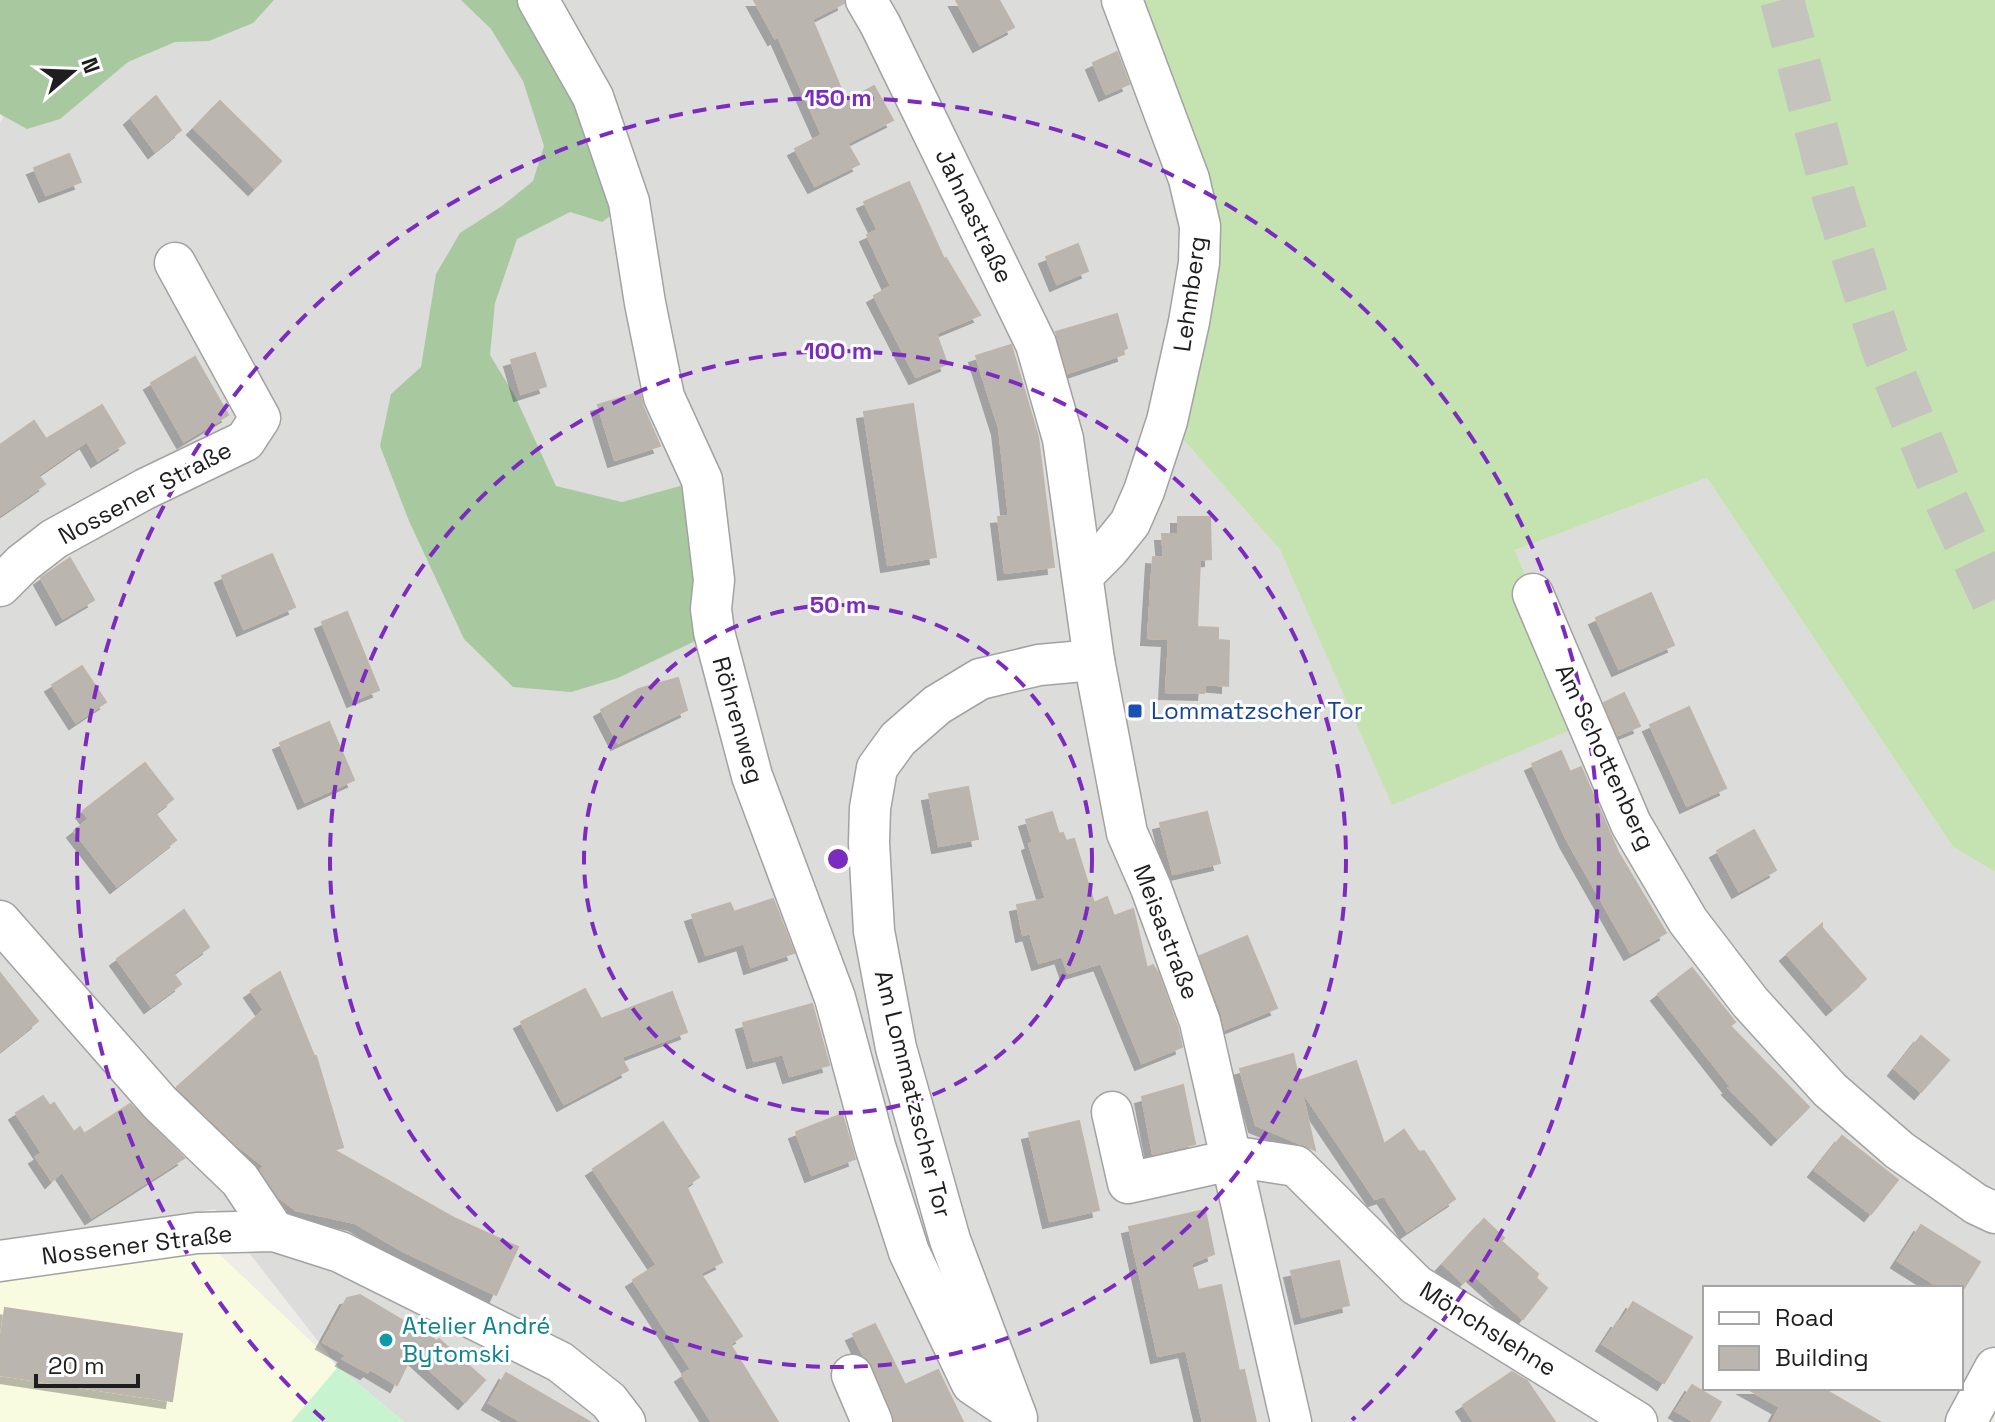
<svg xmlns="http://www.w3.org/2000/svg" width="1995" height="1422" font-family="'Space Grotesk',sans-serif">
<style>
.residential{fill:#dcdcdb;fill-rule:evenodd}
.education{fill:#f9fbe1}
.grass{fill:#c5e3b1}
.forest{fill:#a8c99f}
.park{fill:#c7f3ce}
.building{fill:#bbb5af;stroke:#beb4aa;stroke-width:2;filter:url(#shadow)}
.lines{fill:none;stroke-linecap:round;stroke-linejoin:round}
.major-tunnel{stroke:#c4c3be;stroke-width:44;stroke-dasharray:44 22;stroke-linecap:butt}
.minor-casing{stroke:#a2a2a2;stroke-width:43}
.minor{stroke:#fff;stroke-width:40}
.ring{fill:none;stroke:#7b2cbf;stroke-width:4;stroke-dasharray:14 10}
.transit-dot{fill:#1a4fb4;stroke:#fff;stroke-width:3}
.culture-dot{fill:#0f9aa8;stroke:#fff;stroke-width:3}
.labels{text-anchor:middle;stroke-width:6;stroke-linejoin:round;paint-order:stroke}
.street-label{font-size:24px;fill:#1e1e1e;stroke:#fff}
.transit-label{font-size:24px;fill:#164399;stroke:#fff;text-anchor:start}
.culture-label{font-size:24px;fill:#0d838f;stroke:#fff;text-anchor:start}
.centre{fill:#7b2cbf;stroke:#fff;stroke-width:4}
.ring-label{font-size:24px;text-anchor:middle;font-weight:bold;fill:#7b2cbf;stroke:#fff;stroke-width:6;stroke-linejoin:round;paint-order:stroke}
</style>
<defs>
<filter id="shadow"><feDropShadow dx="-7" dy="7" stdDeviation="0" flood-color="#0004"/></filter>
</defs>
<rect width="100%" height="100%" fill="#eeece6"/>
<!-- residential -->
<path class="residential" d="M0,0H1122L1189,179L1167,421L1280,550L1392,804L1587,722L1515,550L1707,478L1953,847L1995,872V1368L1966,1422H404L338,1367L215,1209L0,1243V123L3,117L0,114ZM1705,1288H1961V1388H1705Z"/>
<!-- education -->
<polygon class="education" points="197,1233 338,1367 404,1422 0,1422 0,1261"/>
<!-- grass -->
<polygon class="grass" points="1122,0 1995,0 1995,872 1953,847 1707,478 1515,550 1587,723 1392,805 1280,550 1167,421 1199,263"/>
<!-- forest -->
<g class="forest">
<polygon points="0,0 274,0 253,23 209,41 175,42 128,62 60,119 27,129 0,114"/>
<polygon points="461,0 538,0 629,202 602,222 570,212 517,239 495,303 490,355 515,396 556,486 622,502 702,480 714,632 618,678 571,692 513,687 464,639 409,521 380,446 391,394 421,367 436,274 460,233 502,206 533,181 544,146 523,81 491,29"/>
</g>
<!-- park -->
<polygon class="park" points="338,1367 404,1422 291,1422"/>
<!-- building -->
<g class="building">
<polygon points="754,0 843,0 844,3 812,19 846,101 874,86 893,120 847,143 859,164 815,186 795,149 822,135 778,36 775,38"/>
<polygon points="956,0 999,0 1014,27 980,45"/>
<polygon points="1117,52 1129,84 1106,94 1093,63"/>
<polygon points="156,96 181,130 155,151 131,118"/>
<polygon points="220,101 281,161 255,188 194,128"/>
<polygon points="69,154 81,182 46,195 34,168"/>
<polygon points="909,182 944,259 946,258 980,315 936,333 947,364 916,377 874,296 891,286 867,235 878,230 864,202"/>
<polygon points="1078,244 1088,271 1057,284 1046,257"/>
<polygon points="1117,314 1127,348 1123,350 1124,354 1068,373 1056,332"/>
<polygon points="1011,345 1038,437 1054,567 1005,573 998,517 1009,516 999,428 976,356"/>
<polygon points="535,353 546,386 521,394 511,360"/>
<polygon points="195,357 228,415 184,441 151,383"/>
<polygon points="640,392 643,407 660,446 615,460 598,405"/>
<polygon points="913,404 936,557 888,565 864,412"/>
<polygon points="102,405 125,443 98,460 87,441 38,475 45,484 0,515 0,445 34,421 46,439"/>
<polygon points="1178,517 1210,517 1211,559 1200,560 1197,627 1218,628 1218,640 1229,641 1228,686 1205,684 1204,693 1166,692 1169,639 1148,638 1153,557 1164,558 1162,534 1178,534"/>
<polygon points="272,554 295,607 244,629 222,576"/>
<polygon points="70,558 94,600 63,618 41,578"/>
<polygon points="1651,593 1674,645 1619,669 1596,618"/>
<polygon points="347,612 379,690 354,700 322,622"/>
<polygon points="82,666 106,702 76,722 52,685"/>
<polygon points="678,678 687,710 618,743 601,710 639,689"/>
<polygon points="1624,693 1640,726 1618,735 1604,703"/>
<polygon points="1689,707 1726,788 1687,806 1650,725"/>
<polygon points="329,722 354,780 305,802 280,743"/>
<polygon points="1561,751 1570,772 1581,767 1618,852 1666,933 1631,953 1567,840 1532,764"/>
<polygon points="145,763 173,799 155,813 176,840 117,886 74,831 89,819 83,811"/>
<polygon points="968,787 978,839 939,846 929,794"/>
<polygon points="1052,812 1059,834 1063,833 1066,841 1074,839 1094,903 1107,897 1114,916 1133,909 1147,968 1153,965 1158,973 1178,1029 1182,1047 1142,1063 1101,963 1068,973 1062,956 1039,963 1030,933 1023,935 1017,905 1046,899 1029,844 1033,842 1026,820"/>
<polygon points="1207,812 1220,863 1173,874 1160,823"/>
<polygon points="1754,830 1776,870 1739,891 1717,851"/>
<polygon points="773,899 794,953 751,967 744,943 706,955 692,915 730,903 734,912"/>
<polygon points="184,910 209,947 173,973 181,984 151,1006 117,959"/>
<polygon points="1822,924 1822,928 1866,979 1833,1008 1787,954"/>
<polygon points="1247,936 1277,1008 1225,1029 1222,1014 1200,956"/>
<polygon points="1692,968 1735,1022 1730,1026 1809,1107 1778,1138 1729,1088 1731,1087 1658,994"/>
<polygon points="280,972 314,1056 316,1056 343,1147 334,1150 456,1219 518,1247 496,1295 403,1251 355,1223 296,1210 280,1198 261,1170 264,1166 237,1145 177,1087 264,1010 251,991"/>
<polygon points="0,973 38,1021 0,1051"/>
<polygon points="585,989 601,1019 672,992 687,1032 621,1057 628,1070 564,1104 521,1022"/>
<polygon points="812,1004 829,1065 790,1076 783,1054 754,1061 743,1023"/>
<polygon points="1921,1036 1949,1060 1921,1092 1895,1069"/>
<polygon points="1293,1054 1299,1081 1356,1061 1384,1144 1404,1130 1419,1152 1424,1151 1455,1199 1407,1231 1384,1196 1375,1199 1301,1089 1315,1150 1256,1125 1240,1069"/>
<polygon points="1183,1085 1195,1144 1153,1154 1142,1097"/>
<polygon points="43,1096 50,1106 54,1103 74,1132 80,1127 84,1134 130,1104 184,1158 92,1217 62,1171 52,1181 36,1157 42,1153 16,1113"/>
<polygon points="842,1114 855,1159 812,1175 796,1132"/>
<polygon points="1079,1121 1099,1210 1050,1221 1029,1133"/>
<polygon points="663,1122 699,1177 686,1186 722,1262 700,1273 742,1336 730,1344 778,1422 712,1422 682,1375 691,1369 633,1280 657,1265 593,1169"/>
<polygon points="1842,1136 1898,1180 1871,1214 1815,1170"/>
<polygon points="1205,1210 1214,1254 1191,1263 1198,1290 1221,1285 1239,1371 1244,1370 1256,1422 1203,1422 1186,1350 1158,1356 1129,1227"/>
<polygon points="1484,1219 1504,1238 1501,1241 1538,1274 1536,1278 1547,1288 1523,1319 1472,1273 1463,1283 1443,1264"/>
<polygon points="1921,1225 1980,1262 1964,1288 1941,1288 1898,1261"/>
<polygon points="1339,1261 1349,1305 1302,1317 1291,1271"/>
<polygon points="360,1295 437,1341 439,1339 485,1380 465,1402 412,1354 397,1385 370,1369 367,1372 343,1359 346,1355 323,1342 347,1298"/>
<polygon points="1633,1302 1692,1337 1664,1383 1603,1344 1618,1321 1621,1322"/>
<polygon points="5,1308 182,1334 172,1401 0,1375 0,1342"/>
<polygon points="875,1324 905,1385 938,1370 963,1422 895,1422 893,1413 873,1366 863,1355 853,1334"/>
<polygon points="1512,1372 1527,1381 1555,1422 1474,1422 1463,1405"/>
<polygon points="506,1373 590,1422 522,1422 489,1403"/>
<polygon points="1692,1385 1721,1402 1709,1422 1695,1422 1676,1411"/>
<polygon points="1746,1388 1822,1388 1880,1422 1772,1422 1780,1407"/>
</g>
<g class="lines">
<!-- major-tunnel -->
<polyline class="major-tunnel" points="1782,0 1835,200 1884,351 1944,496 1995,604"/>
<!-- minor casing -->
<g class="minor-casing">
<g id="minor">
<polyline points="538,0 593,97 629,202 645,303 664,397 702,480 714,580 711,609 714,632 752,776 835,998 875,1146 909,1252 972,1384 1015,1413"/>
<polyline points="866,0 880,24 1036,344 1063,439 1094,660 1127,833 1151,888 1200,1022 1291,1422"/>
<polyline points="1083,575 1109,549 1130,523 1144,491 1167,421 1189,322 1199,263 1200,226 1189,179 1122,0"/>
<polyline points="0,586 23,563 54,539 145,489 245,441 260,418 175,263"/>
<polyline points="1533,594 1631,824 1688,921 1750,1002 1830,1090 1899,1150 1976,1204 1995,1213"/>
<polyline points="0,921 160,1103 240,1180 274,1231"/>
<polyline points="1112,1112 1128,1183 1231,1160"/>
<polyline points="1230,1156 1296,1166 1416,1285 1637,1422"/>
<polyline points="0,1261 197,1233 274,1231 340,1252 560,1362 609,1401 625,1422"/>
<polyline points="852,1375 872,1422"/>
<polyline points="1017,1418 950,1240 896,1048 874,931 869,843 870,808 877,768 898,739 937,705 980,679 1039,665 1094,660"/>
<polyline points="1966,1422 1995,1368"/>
</g>
</g>
<!-- minor -->
<use href="#minor" class="minor"/>
</g>
<!-- distance rings -->
<g class="ring">
<circle cx="838" cy="859" r="254"/>
<circle cx="838" cy="859" r="508"/>
<path d="M324 1420A761 761 0 1 1 1352 1420"/>
</g>
<!-- markers -->
<rect class="transit-dot" x="1127" y="703" width="16" height="16" rx="4"/>
<circle class="culture-dot" cx="386" cy="1340" r="8"/>
<g class="labels">
<!-- street labels -->
<g class="street-label">
<text transform="translate(974 216) rotate(64)" y="8">Jahnastraße</text>
<text transform="translate(1190 294) rotate(-82)" y="8">Lehmberg</text>
<text transform="translate(145 493) rotate(-28)" y="8">Nossener Straße</text>
<text transform="translate(738 720) rotate(74)" y="8">Röhrenweg</text>
<text transform="translate(1605 757) rotate(65)" y="8">Am Schottenberg</text>
<text transform="translate(1166 932) rotate(69)" y="8">Meisastraße</text>
<text transform="translate(913 1094) rotate(76)" y="8">Am Lommatzscher Tor</text>
<text transform="translate(137 1245) rotate(-7)" y="8">Nossener Straße</text>
<text transform="translate(1488 1329) rotate(32)" y="8">Mönchslehne</text>
</g>
<!-- transit labels -->
<g class="transit-label">
<text x="1151" y="719">Lommatzscher Tor</text>
</g>
<!-- culture labels -->
<g class="culture-label">
<text x="402" y="1334">Atelier André<tspan x="402" dy="28">Bytomski</tspan></text>
</g>
</g>
<circle cx="838" cy="859" r="12" class="centre"/>
<g class="ring-label">
<text x="838" y="106">150 m</text>
<text x="838" y="359">100 m</text>
<text x="838" y="613">50 m</text>
</g>
<!-- legend -->
<rect x="1703" y="1286" width="260" height="104" fill="#ffffff" stroke="#a5a5a5" stroke-width="2"/>
<rect x="1719" y="1312" width="40" height="12" fill="#ffffff" stroke="#a5a5a5" stroke-width="2"/>
<text x="1775" y="1326" font-size="24" fill="#1e1e1e">Road</text>
<rect x="1719" y="1346" width="40" height="24" fill="#bbb5af" stroke="#a5a5a5" stroke-width="2"/>
<text x="1775" y="1366" font-size="24" fill="#1e1e1e">Building</text>
<!-- north arrow -->
<g transform="translate(72 72) rotate(71)" stroke="#ffffff" stroke-width="6" paint-order="stroke">
<path d="M0-6L14 30L0 20L-14 30Z" fill="#1e1e1e"/>
<text y="-12" font-size="22" font-weight="bold" text-anchor="middle" fill="#1e1e1e">N</text>
</g>
<!-- scale -->
<path d="M36 1374v12h102v-12" fill="none" stroke="#1e1e1e" stroke-width="4"/>
<text x="48" y="1374" font-size="24" fill="#1e1e1e" stroke="#ffffff" stroke-width="6" paint-order="stroke">20 m</text>
</svg>
